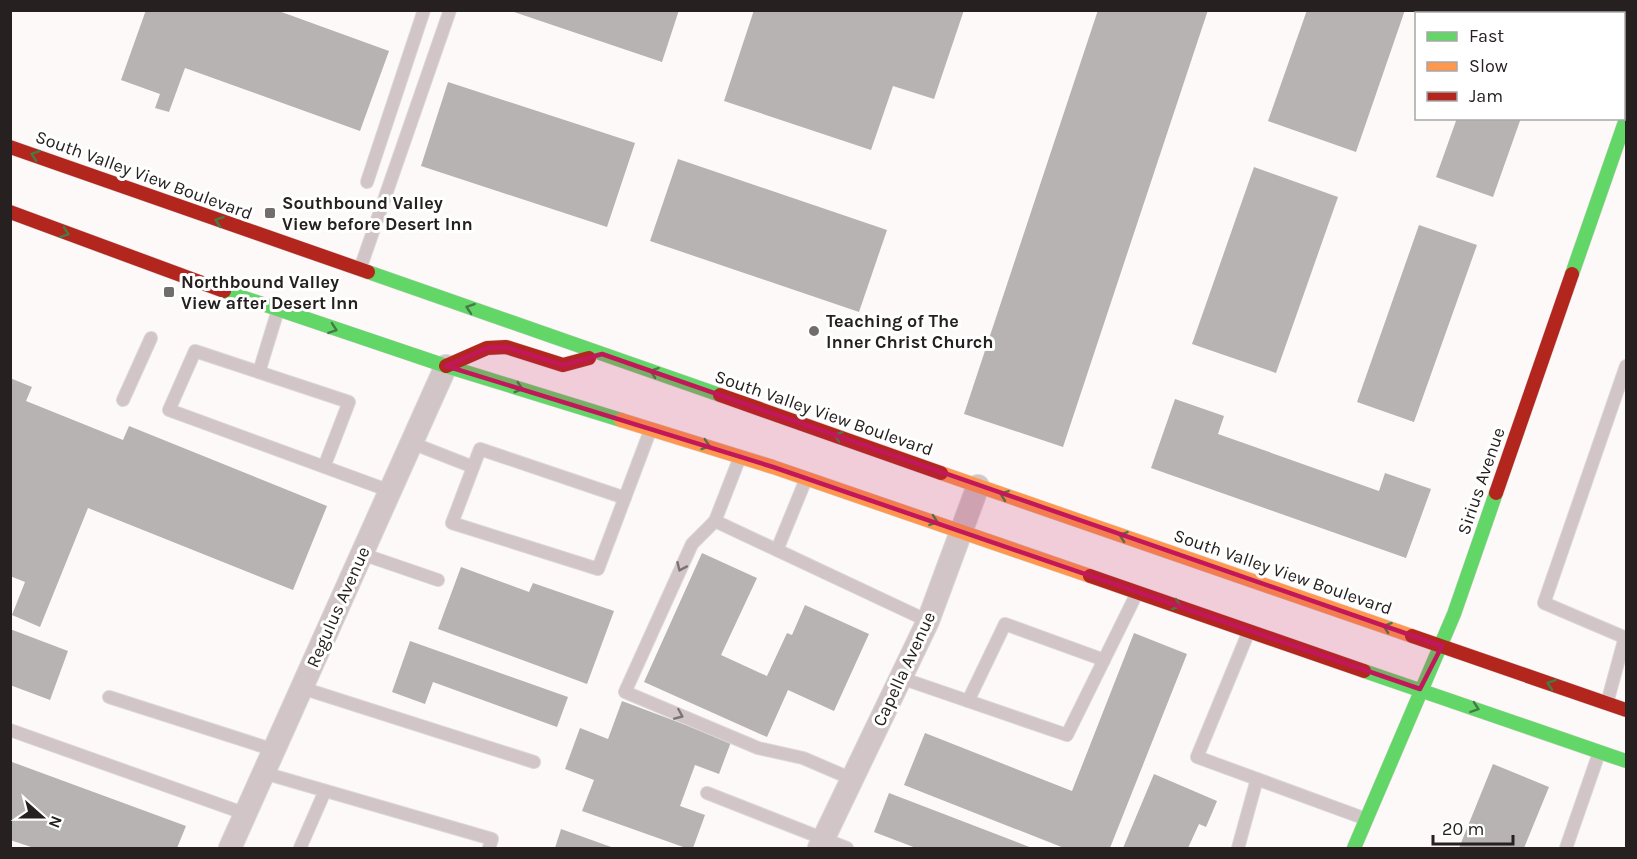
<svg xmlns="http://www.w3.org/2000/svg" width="1637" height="859" font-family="Karla,sans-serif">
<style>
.building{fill:#b7b3b2}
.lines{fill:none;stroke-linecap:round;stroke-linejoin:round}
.lane-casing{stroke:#dad7d7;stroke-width:14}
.street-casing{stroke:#dad7d7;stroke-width:24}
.fast-casing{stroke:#dad7d7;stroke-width:15}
.slow-casing{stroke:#dad7d7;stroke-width:15}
.jam-casing{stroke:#dad7d7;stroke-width:15}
.lane{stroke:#d2c5c7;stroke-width:12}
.street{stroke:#d2c5c7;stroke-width:22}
.fast{stroke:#63d668;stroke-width:14}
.slow{stroke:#ff974d;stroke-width:14}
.jam{stroke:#b3261e;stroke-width:14}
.oneway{stroke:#447c44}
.oneway2{stroke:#7c7374}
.marked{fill:#c2185b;fill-opacity:0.2;stroke:#c2185b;stroke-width:4.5;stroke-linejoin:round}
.poi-dot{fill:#716d6c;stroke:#fff;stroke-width:2}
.labels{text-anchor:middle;stroke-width:6;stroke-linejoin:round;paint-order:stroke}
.street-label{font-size:18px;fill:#262120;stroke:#fff}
.poi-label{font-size:18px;font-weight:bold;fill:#262120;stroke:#fff;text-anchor:start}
</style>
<rect width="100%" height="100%" fill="#fdf9f9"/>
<!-- building -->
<g class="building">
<polygon points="146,10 276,10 389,51 360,131 185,68 169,112 155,108 160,94 121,80"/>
<polygon points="508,10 679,10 662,62"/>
<polygon points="754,10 964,10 934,99 893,86 871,150 724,101"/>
<polygon points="1098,10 1208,10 1063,447 964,414"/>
<polygon points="1307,10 1405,10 1356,152 1268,121"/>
<polygon points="1495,10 1531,10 1539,13 1494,14"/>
<polygon points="448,82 635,143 607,227 421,166"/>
<polygon points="1457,118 1521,118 1493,197 1436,177"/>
<polygon points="678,159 887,230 859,312 650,241"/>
<polygon points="1254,167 1338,197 1276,373 1192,344"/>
<polygon points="1419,225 1477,245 1414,422 1357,402"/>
<polygon points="10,378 32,387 26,401 123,440 129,426 327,506 293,590 88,508 40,627 12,615 25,582 10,576"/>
<polygon points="1175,399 1224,416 1218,434 1379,491 1385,473 1431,489 1406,558 1151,468"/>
<polygon points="702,553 757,578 721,655 767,676 787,633 792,635 805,605 869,634 834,711 788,690 767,737 644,682"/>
<polygon points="461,567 529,592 533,583 614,611 587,684 438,629"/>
<polygon points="10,629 68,651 50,700 10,685"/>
<polygon points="1134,633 1187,654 1110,848 1064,848 904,785 925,733 1072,791"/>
<polygon points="410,641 568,697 557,727 433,682 425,704 392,692"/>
<polygon points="622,701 731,742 719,774 695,765 680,806 705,815 693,848 686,848 582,811 594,780 565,769 580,728 608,739"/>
<polygon points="12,762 186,826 177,848 34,848 10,840"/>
<polygon points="1493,764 1549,787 1524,848 1459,848"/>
<polygon points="1154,774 1217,801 1206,827 1199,824 1188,848 1123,848"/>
<polygon points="889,793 1032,848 916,848 874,832"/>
<polygon points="561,829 614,848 555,848"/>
</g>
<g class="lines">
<!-- lane casing -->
<g class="lane-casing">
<g id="lane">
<polyline points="367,182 424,10"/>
<polyline points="360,269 450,10"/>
<polyline points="1626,366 1544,603 1626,638"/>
<polyline points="259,372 278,310"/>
<polyline points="123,400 151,338"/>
<polyline points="412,443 473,467"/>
<polyline points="740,457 715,521 692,544 625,692 758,748 803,758 852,779"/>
<polyline points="324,467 349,402 195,351 169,410 390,491"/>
<polyline points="625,498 480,449 452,523 598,569 650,431"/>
<polyline points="715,521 928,621"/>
<polyline points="777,550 806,479"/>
<polyline points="362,554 438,580"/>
<polyline points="1249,631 1197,757 1366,819"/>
<polyline points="901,678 1067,735 1137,593"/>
<polyline points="302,688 534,762"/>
<polyline points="109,697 274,750"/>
<polyline points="968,701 1005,624 1104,660"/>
<polyline points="1607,703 1625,637"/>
<polyline points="10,730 246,814"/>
<polyline points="264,773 492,839 489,848"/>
<polyline points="707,793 847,848"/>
<polyline points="300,848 325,791"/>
<polyline points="1238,848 1257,779"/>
<polyline points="1566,848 1599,753"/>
</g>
</g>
<!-- street casing -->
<g class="street-casing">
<g id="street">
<polyline points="230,848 446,366"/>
<polyline points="819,848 928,621 978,486"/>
</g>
</g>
<!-- fast casing -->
<g class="fast-casing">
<g id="fast">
<polyline points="368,272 720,395"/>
<polyline points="1572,274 1626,119"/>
<polyline points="224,291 446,366 621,420"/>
<polyline points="1364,671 1626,761"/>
<polyline points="1354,848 1454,614 1496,493"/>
</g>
</g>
<!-- slow casing -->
<g class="slow-casing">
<g id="slow">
<polyline points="621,420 773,467 1090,576"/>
<polyline points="941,473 1412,636"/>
</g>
</g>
<!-- jam casing -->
<g class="jam-casing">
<g id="jam">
<polyline points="10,147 368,272"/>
<polyline points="10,212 224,291"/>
<polyline points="446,366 487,348 506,347 563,365 589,358"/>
<polyline points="720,395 941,473"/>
<polyline points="1496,493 1572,274"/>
<polyline points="1090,576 1364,671"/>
<polyline points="1412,636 1626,710"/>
</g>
</g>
<!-- lane -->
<use href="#lane" class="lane"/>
<!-- street -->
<use href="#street" class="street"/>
<!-- fast -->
<use href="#fast" class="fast"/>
<!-- slow -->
<use href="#slow" class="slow"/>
<!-- jam -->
<use href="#jam" class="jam"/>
</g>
<!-- one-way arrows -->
<defs><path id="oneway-chevron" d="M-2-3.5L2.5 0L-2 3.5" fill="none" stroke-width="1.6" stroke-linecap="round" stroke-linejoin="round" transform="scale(1.5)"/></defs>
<g class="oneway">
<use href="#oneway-chevron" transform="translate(35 155) rotate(-161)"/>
<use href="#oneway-chevron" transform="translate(219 221) rotate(-161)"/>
<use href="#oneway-chevron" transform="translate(65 233) rotate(20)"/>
<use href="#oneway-chevron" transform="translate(470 308) rotate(-161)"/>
<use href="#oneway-chevron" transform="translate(333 329) rotate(19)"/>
<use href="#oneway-chevron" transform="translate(654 372) rotate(-161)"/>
<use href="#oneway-chevron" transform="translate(519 388) rotate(17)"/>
<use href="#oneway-chevron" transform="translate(838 436) rotate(-161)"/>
<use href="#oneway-chevron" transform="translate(706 445) rotate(18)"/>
<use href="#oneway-chevron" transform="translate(1004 495) rotate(-160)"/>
<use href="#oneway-chevron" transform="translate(934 521) rotate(19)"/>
<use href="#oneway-chevron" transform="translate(1123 536) rotate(-161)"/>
<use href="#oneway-chevron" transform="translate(1177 605) rotate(19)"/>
<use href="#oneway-chevron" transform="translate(1387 627) rotate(-161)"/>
<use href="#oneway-chevron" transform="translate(1551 684) rotate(-161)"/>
<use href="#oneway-chevron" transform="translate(1475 708) rotate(19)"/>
</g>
<g class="oneway2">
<use href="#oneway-chevron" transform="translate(681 567) rotate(114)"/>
<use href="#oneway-chevron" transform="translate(679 715) rotate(23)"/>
</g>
<!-- marked area -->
<path class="marked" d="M506,347L563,365L602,354L1442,646L1420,689L773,467L446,366L487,348Z"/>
<!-- markers -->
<g class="poi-dot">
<rect x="264" y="207" width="12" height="12" rx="3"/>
<rect x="163" y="286" width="12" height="12" rx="3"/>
<circle cx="814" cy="331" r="6"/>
</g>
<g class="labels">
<!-- street labels -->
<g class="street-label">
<text transform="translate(144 175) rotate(20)" y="6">South Valley View Boulevard</text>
<text transform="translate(824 413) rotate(19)" y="6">South Valley View Boulevard</text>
<text transform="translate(1481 481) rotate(-71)" y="6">Sirius Avenue</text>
<text transform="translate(1283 572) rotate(19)" y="6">South Valley View Boulevard</text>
<text transform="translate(338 607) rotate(-66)" y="6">Regulus Avenue</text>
<text transform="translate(904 669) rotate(-65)" y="6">Capella Avenue</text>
</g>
<!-- poi labels -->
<g class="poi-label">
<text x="282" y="209">Southbound Valley<tspan x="282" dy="21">View before Desert Inn</tspan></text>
<text x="181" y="288">Northbound Valley<tspan x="181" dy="21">View after Desert Inn</tspan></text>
<text x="826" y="327">Teaching of The<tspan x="826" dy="21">Inner Christ Church</tspan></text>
</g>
</g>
<!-- border -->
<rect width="1637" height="859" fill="none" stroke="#262120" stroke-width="24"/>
<!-- legend -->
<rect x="1415" y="12" width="210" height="108" fill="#ffffff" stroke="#a8a6a6" stroke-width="1.5"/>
<rect x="1427" y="32" width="30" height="9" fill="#63d668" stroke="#a8a6a6" stroke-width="1.5"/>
<text x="1469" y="42" font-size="18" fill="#262120">Fast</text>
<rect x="1427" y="62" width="30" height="9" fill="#ff974d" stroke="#a8a6a6" stroke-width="1.5"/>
<text x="1469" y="72" font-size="18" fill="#262120">Slow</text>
<rect x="1427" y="92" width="30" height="9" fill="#b3261e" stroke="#a8a6a6" stroke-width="1.5"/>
<text x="1469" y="102" font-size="18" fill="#262120">Jam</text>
<!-- north arrow -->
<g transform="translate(42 817) rotate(111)" stroke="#ffffff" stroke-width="4.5" paint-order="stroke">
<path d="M0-4.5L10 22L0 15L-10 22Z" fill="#262120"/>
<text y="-9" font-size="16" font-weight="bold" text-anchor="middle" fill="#262120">N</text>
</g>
<!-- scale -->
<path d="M1433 835v9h80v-9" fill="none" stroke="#262120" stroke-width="3"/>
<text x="1442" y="835" font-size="18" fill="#262120" stroke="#ffffff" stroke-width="4.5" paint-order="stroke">20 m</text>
</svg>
